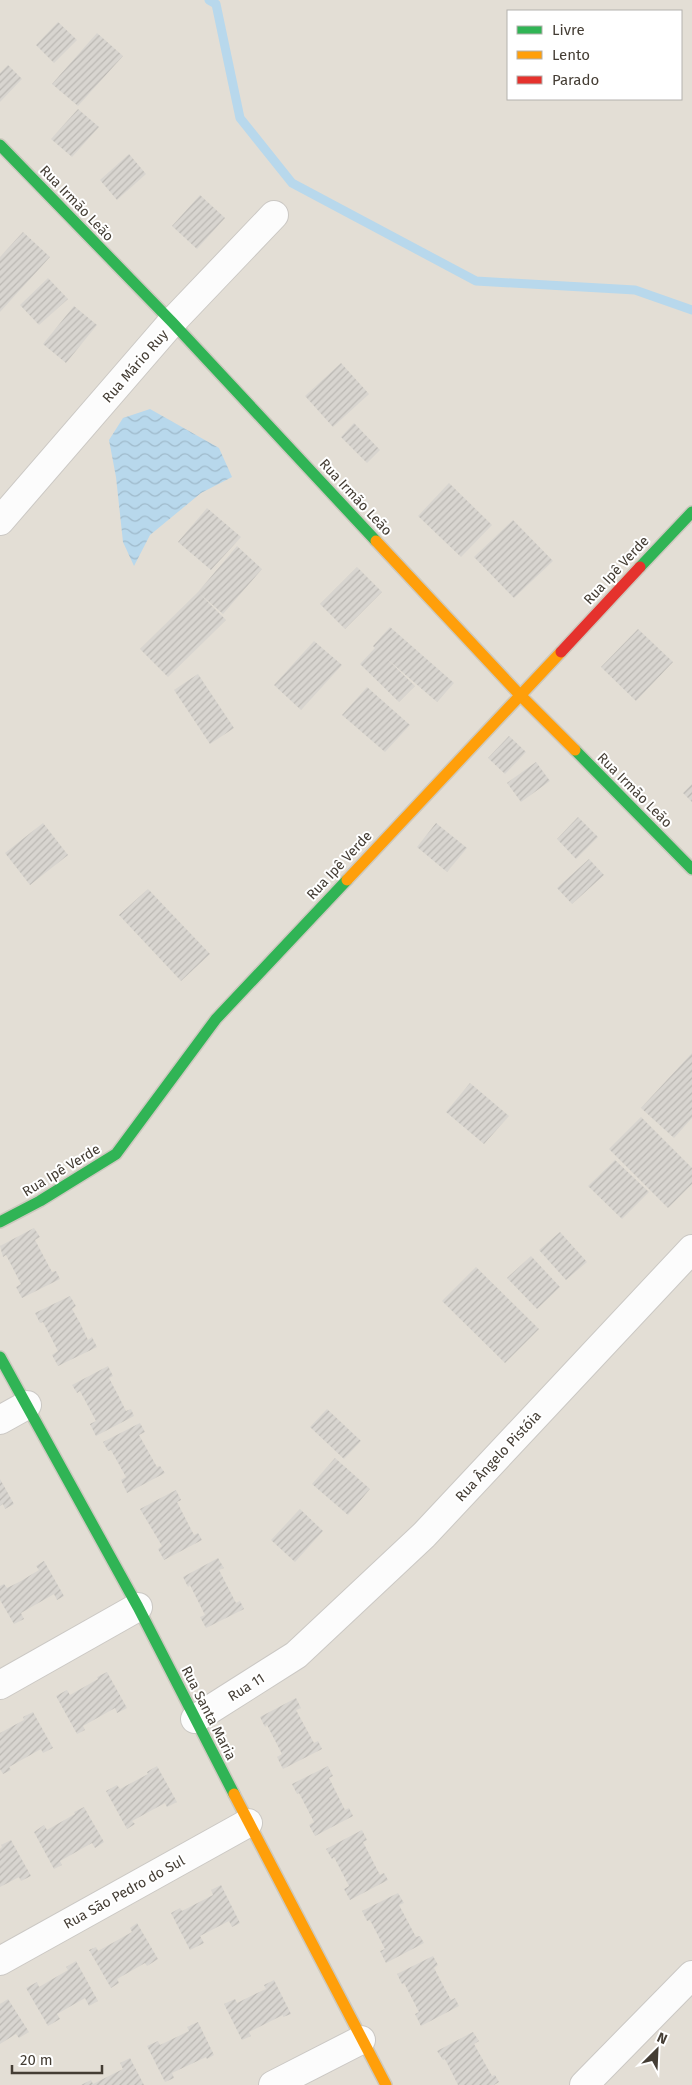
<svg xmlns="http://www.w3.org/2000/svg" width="692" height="2085" font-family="'Fira Sans',sans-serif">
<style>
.residential{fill:#e3ded5;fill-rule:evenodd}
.water{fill:url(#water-waves)}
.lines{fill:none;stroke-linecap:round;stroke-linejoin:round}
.stream{stroke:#b8d8ec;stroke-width:9}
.building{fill:url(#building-hatch)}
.street-casing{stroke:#cbc8c4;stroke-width:30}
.fast-casing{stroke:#cdc9bf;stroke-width:14}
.slow-casing{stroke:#cdc9bf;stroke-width:14}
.jam-casing{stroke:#cdc9bf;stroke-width:14}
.street{stroke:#fcfcfc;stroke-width:28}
.fast{stroke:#30b455;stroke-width:11}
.slow{stroke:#ff9f0a;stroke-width:11}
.jam{stroke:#e5322d;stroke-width:11}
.labels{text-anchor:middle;stroke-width:4;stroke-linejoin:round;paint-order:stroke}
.street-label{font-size:14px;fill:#443d34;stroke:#fff}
</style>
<defs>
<pattern id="water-waves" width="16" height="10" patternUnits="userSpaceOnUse" patternTransform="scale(1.25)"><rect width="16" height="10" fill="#b8d8ec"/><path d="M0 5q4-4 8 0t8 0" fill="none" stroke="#9fbacb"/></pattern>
<pattern id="building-hatch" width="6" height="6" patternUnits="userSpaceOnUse" patternTransform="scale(1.25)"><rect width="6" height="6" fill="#d8d5d0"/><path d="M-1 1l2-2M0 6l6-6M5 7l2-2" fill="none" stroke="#bbb8b3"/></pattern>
</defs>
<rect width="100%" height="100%" fill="#eeece8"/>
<!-- residential -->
<path class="residential" d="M0,0H692V2085H0ZM508,11H681V99H508Z"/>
<!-- water -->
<polygon class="water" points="150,409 219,448 232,477 201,493 150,535 134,566 123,542 116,477 109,440 123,418"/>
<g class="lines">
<!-- stream -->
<polyline class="stream" points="209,0 216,4 240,118 292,183 476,281 635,290 692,310"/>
</g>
<!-- building -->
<g class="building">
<polygon points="58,22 77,40 54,63 36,45"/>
<polygon points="97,33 123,56 78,106 52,84"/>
<polygon points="8,65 22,79 0,102 0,73"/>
<polygon points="78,109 99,127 72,157 51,139"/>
<polygon points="129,154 146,174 117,200 100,180"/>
<polygon points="200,195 225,218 197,249 172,226"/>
<polygon points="23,232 50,257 0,312 0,257"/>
<polygon points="48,278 68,299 39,325 20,305"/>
<polygon points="74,306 97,325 66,363 43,344"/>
<polygon points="341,363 369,394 333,427 305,396"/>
<polygon points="354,423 380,450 367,463 341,437"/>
<polygon points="449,483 492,525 461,557 418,516"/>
<polygon points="207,508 241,537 211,570 178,542"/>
<polygon points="513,520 553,561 514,598 474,557"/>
<polygon points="237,546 262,569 223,614 200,594 226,620 168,677 140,649 198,592"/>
<polygon points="357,567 382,592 345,629 320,604"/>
<polygon points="390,627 454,683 437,702 386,658 415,686 399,702 360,664 375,648 373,646"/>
<polygon points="638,629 673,662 636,701 601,667"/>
<polygon points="314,641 342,665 301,710 274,685"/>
<polygon points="198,674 234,728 210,744 174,690"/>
<polygon points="367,687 410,725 385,752 342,715"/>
<polygon points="509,736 526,752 505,774 488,758"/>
<polygon points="536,762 550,781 521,802 507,783"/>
<polygon points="692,784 692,802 683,793"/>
<polygon points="578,817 598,837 576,859 557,839"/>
<polygon points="43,823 68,855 30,885 5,853"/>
<polygon points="436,823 467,848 447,872 417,847"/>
<polygon points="589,859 604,875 572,904 557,888"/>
<polygon points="148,889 210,954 181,981 119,915"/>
<polygon points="692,1053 692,1118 674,1138 641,1108"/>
<polygon points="470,1083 509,1116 484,1144 446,1112"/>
<polygon points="641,1117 692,1168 692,1184 668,1208 609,1149"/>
<polygon points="615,1160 649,1192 622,1219 588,1186"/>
<polygon points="34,1228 40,1237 35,1240 52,1272 56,1271 60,1279 22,1298 16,1287 21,1284 6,1255 3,1257 0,1246"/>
<polygon points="560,1232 587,1262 566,1280 539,1250"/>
<polygon points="531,1256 560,1287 537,1309 507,1278"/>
<polygon points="476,1267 539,1329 505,1363 442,1301"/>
<polygon points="70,1296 76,1306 72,1309 80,1323 88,1340 92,1337 97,1347 58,1366 52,1355 58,1351 43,1322 40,1323 35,1313"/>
<polygon points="108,1366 113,1376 109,1378 117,1393 126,1411 131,1409 134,1416 96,1436 90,1424 96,1421 80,1391 77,1393 72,1385"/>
<polygon points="327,1409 361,1441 344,1459 310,1427"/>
<polygon points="140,1423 145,1432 139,1435 157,1467 160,1466 165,1473 127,1493 121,1480 126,1477 111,1450 108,1451 103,1442"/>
<polygon points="335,1458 370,1489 348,1515 312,1484"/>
<polygon points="0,1479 14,1504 5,1509 3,1504 0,1506"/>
<polygon points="176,1490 181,1500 177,1502 194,1535 198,1533 202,1540 164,1560 158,1549 162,1546 140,1509"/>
<polygon points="300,1509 323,1531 295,1562 271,1540"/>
<polygon points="218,1558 224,1568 219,1570 236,1603 240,1601 244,1609 206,1628 200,1617 205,1615 190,1585 188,1587 183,1577"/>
<polygon points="44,1561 64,1596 57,1600 54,1594 21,1613 24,1619 14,1624 0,1600 0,1586 4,1584 7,1588 21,1581 39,1570 36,1566"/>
<polygon points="107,1672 127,1708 117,1713 115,1708 83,1726 85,1730 77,1734 56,1696 67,1690 70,1695 98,1679 97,1677"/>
<polygon points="296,1698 301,1708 296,1710 314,1743 318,1741 322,1749 283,1769 277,1757 282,1754 267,1725 265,1727 260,1717"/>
<polygon points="33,1712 53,1748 43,1753 41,1749 9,1767 11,1770 3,1774 0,1769 0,1733 24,1720 23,1717"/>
<polygon points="157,1766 177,1802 167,1807 165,1803 132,1821 135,1824 127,1829 106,1791 117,1785 120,1789 148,1774 147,1772"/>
<polygon points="328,1766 333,1776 329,1778 345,1810 349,1808 353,1816 315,1836 309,1825 314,1822 299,1793 297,1794 292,1784"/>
<polygon points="84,1807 104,1842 95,1848 92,1843 60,1861 62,1865 54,1869 34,1832 44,1825 47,1830 75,1814 74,1812"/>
<polygon points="362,1830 367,1840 363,1842 380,1875 384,1873 388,1880 350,1900 344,1889 349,1886 334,1857 332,1859 326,1849"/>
<polygon points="11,1840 31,1876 21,1881 19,1877 0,1887 0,1849 2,1847 1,1845"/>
<polygon points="221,1885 240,1923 232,1927 229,1921 200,1936 204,1943 190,1950 171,1913 180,1908 182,1911 213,1895 211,1890"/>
<polygon points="398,1893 404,1903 399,1905 416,1937 420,1936 424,1943 386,1963 380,1951 385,1949 370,1920 367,1921 362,1911"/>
<polygon points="137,1923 158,1959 147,1966 145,1963 117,1979 119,1983 111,1988 89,1950 96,1947 98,1951 132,1932 130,1928"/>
<polygon points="433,1956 438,1965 434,1968 451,2000 455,1998 459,2006 421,2026 415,2014 419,2012 404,1983 402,1984 397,1974"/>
<polygon points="76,1961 98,2001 89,2006 85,1998 57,2014 60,2019 48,2026 26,1988 37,1982 39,1987 68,1970 66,1967"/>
<polygon points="274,1980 291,2014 283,2017 283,2015 249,2032 251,2036 242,2040 224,2004 235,1999 237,2003 251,1996 266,1989 264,1985"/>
<polygon points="8,1999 29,2032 19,2038 16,2034 0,2044 0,2004"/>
<polygon points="198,2022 214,2055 207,2059 206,2057 172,2073 174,2078 165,2082 147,2046 158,2041 160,2045 189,2031 187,2027"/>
<polygon points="473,2032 479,2041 474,2044 492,2076 495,2075 499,2082 494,2085 458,2085 445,2059 443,2060 437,2051"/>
<polygon points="130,2058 144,2085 81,2085 91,2080 93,2084 123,2069 120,2063"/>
</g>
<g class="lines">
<!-- street casing -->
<g class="street-casing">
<g id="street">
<polyline points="0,521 172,322 274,215"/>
<polyline points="0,1420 27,1405"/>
<polyline points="0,1685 138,1607"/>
<polyline points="195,1719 296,1655 424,1535 692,1249"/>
<polyline points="0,1961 248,1823"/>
<polyline points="273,2085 361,2040"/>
<polyline points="584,2085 692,1975"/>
</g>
</g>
<!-- fast casing -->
<g class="fast-casing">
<g id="fast">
<polyline points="0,145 172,322 376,541"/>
<polyline points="640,567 692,512"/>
<polyline points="575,750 692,869"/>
<polyline points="0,1222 40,1201 116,1154 216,1019 347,880"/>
<polyline points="0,1357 138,1607 234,1794"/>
</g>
</g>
<!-- slow casing -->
<g class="slow-casing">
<g id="slow">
<polyline points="376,541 519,694 575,750"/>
<polyline points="347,880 561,652"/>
<polyline points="234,1794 386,2085"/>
</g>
</g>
<!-- jam casing -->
<g class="jam-casing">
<polyline id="jam" points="561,652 640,567"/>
</g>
<!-- street -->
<use href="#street" class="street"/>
<!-- fast -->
<use href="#fast" class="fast"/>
<!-- slow -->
<use href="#slow" class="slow"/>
<!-- jam -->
<use href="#jam" class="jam"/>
</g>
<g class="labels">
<!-- street labels -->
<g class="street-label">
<text transform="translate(77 203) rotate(46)" y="5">Rua Irmão Leão</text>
<text transform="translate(135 366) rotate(-49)" y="5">Rua Mário Ruy</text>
<text transform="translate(356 497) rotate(47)" y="5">Rua Irmão Leão</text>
<text transform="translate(616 570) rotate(-47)" y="5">Rua Ipê Verde</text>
<text transform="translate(635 790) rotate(45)" y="5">Rua Irmão Leão</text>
<text transform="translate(339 865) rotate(-47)" y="5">Rua Ipê Verde</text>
<text transform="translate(61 1170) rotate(-31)" y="5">Rua Ipê Verde</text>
<text transform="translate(498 1456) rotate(-47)" y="5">Rua Ângelo Pistóia</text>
<text transform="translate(246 1687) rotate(-32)" y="5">Rua 11</text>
<text transform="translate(209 1713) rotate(63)" y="5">Rua Santa Maria</text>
<text transform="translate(124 1892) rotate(-29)" y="5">Rua São Pedro do Sul</text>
</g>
</g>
<!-- legend -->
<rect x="507" y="10" width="175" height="90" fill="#ffffff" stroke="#b4b1ae"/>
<rect x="517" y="26" width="25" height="8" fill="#30b455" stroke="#b4b1ae"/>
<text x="552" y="35" font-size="15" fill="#443d34">Livre</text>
<rect x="517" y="51" width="25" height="8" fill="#ff9f0a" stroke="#b4b1ae"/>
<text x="552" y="60" font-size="15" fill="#443d34">Lento</text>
<rect x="517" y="76" width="25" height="8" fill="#e5322d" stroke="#b4b1ae"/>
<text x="552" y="85" font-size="15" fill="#443d34">Parado</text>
<!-- north arrow -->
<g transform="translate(657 2050) rotate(24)" stroke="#ffffff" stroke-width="4" paint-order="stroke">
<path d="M0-4L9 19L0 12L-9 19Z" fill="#443d34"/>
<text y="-8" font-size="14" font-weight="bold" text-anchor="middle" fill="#443d34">N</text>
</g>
<!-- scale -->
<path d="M12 2065v8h90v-8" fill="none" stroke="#443d34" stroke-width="2.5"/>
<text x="20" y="2065" font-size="15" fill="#443d34" stroke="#ffffff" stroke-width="4" paint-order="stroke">20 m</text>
</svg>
